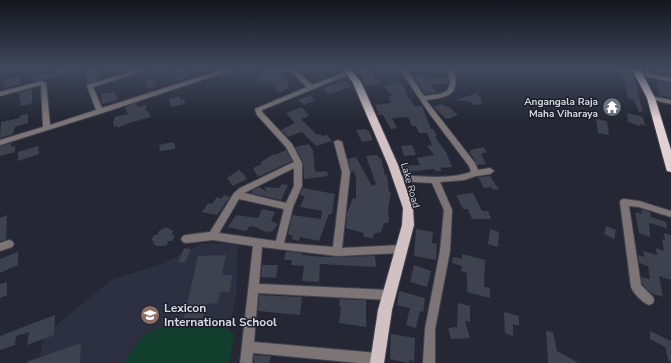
<svg xmlns="http://www.w3.org/2000/svg" width="671" height="363" font-family="'Nunito Sans',sans-serif">
<style>
.built{fill:#2c3041}
.green{fill:#123f2d}
.building{fill:#3e414e}
.lines{fill:none;stroke-linecap:round;stroke-linejoin:round}
.minor-casing{stroke:#424450;stroke-width:2}
.primary-casing{stroke:#424450;stroke-width:2}
.trunk-casing{stroke:#424450;stroke-width:2}
.minor{fill:#7d7575;fill-rule:evenodd}
.primary{fill:#d2c1c3;fill-rule:evenodd}
.trunk{fill:#e3d0d2;fill-rule:evenodd}
.labels{text-anchor:middle;stroke-width:3;stroke-linejoin:round;paint-order:stroke}
.poi-label{font-size:10px;font-weight:bold;fill:#d8dae2;stroke:#1c1e2a;text-anchor:end}
.street-label{font-size:10px;fill:#d8dae2;stroke:#1c1e2a}
.near-poi-label{font-size:12px;font-weight:bold;fill:#d8dae2;stroke:#1c1e2a;text-anchor:start}
</style>
<rect width="100%" height="100%" fill="#252834"/>
<!-- built -->
<polygon class="built" points="238,243 236,296 224,353 223,363 38,363 45,334 113,279 162,264 202,244"/>
<!-- green -->
<path class="green" d="M221,326L234,334L230,363H124C130,353 137,340 147,334C164,322 200,326 221,326Z"/>
<!-- building -->
<g class="building">
<polygon points="62,69 62,75 33,82 32,76"/>
<polygon points="85,69 99,69 100,80 87,84"/>
<polygon points="170,69 185,69 190,77 177,81"/>
<polygon points="261,69 287,69 289,72 281,74 289,83 286,83 290,88 279,92 268,80 260,82 256,75 264,72"/>
<polygon points="361,69 369,69 380,83 366,86 362,80 365,80 359,72 362,72"/>
<polygon points="618,69 631,69 639,92 637,91 643,111 639,112 634,100 628,99 624,79 620,78"/>
<polygon points="653,69 668,69 671,73 671,76 654,73"/>
<polygon points="424,75 428,79 446,77 448,83 430,85 438,92 425,94 414,78"/>
<polygon points="21,76 20,84 3,88 5,80"/>
<polygon points="154,79 157,87 146,88 146,80"/>
<polygon points="656,80 671,83 671,98 659,95"/>
<polygon points="346,81 351,87 329,94 323,88"/>
<polygon points="399,82 404,86 408,98 410,98 414,106 422,106 431,129 433,129 437,136 435,137 446,152 452,167 440,168 442,171 435,171 434,169 406,172 404,166 420,165 417,158 434,155 427,146 432,145 427,133 419,133 416,126 412,126 408,117 392,118 397,128 391,129 383,115 379,115 375,105 391,103 388,96 392,96 384,86"/>
<polygon points="32,89 32,103 21,106 19,93"/>
<polygon points="114,92 118,100 102,104 101,94"/>
<polygon points="478,93 478,97 481,97 481,105 472,104 472,102 455,100"/>
<polygon points="310,95 315,100 313,100 314,101 304,105 298,100"/>
<polygon points="180,96 181,100 184,99 185,104 171,107 169,99"/>
<polygon points="136,103 138,107 146,105 146,111 148,111 151,117 129,123 118,128 117,126 114,127 113,121 114,121 114,117 128,114 125,107"/>
<polygon points="443,104 446,107 448,106 458,115 448,119 445,118 434,107"/>
<polygon points="302,107 309,116 301,119 317,135 320,134 322,136 327,135 332,141 316,146 302,132 288,137 281,130 295,123 286,113"/>
<polygon points="627,113 643,117 645,126 640,124 640,126 628,122"/>
<polygon points="28,114 28,123 15,127 13,134 0,138 1,122 19,118 21,115"/>
<polygon points="596,119 607,121 609,135 598,133"/>
<polygon points="366,129 367,131 369,131 373,140 362,142 356,130"/>
<polygon points="173,142 173,144 175,143 175,149 160,151 159,145"/>
<polygon points="12,143 11,147 15,146 15,152 0,156 0,146"/>
<polygon points="309,144 313,151 315,171 317,172 327,171 328,176 304,179 303,162 295,147"/>
<polygon points="412,145 416,155 404,156 401,146"/>
<polygon points="38,146 39,154 18,161 18,152"/>
<polygon points="483,147 487,152 481,154 486,164 477,165 473,157 469,152 471,152 470,150"/>
<polygon points="286,150 292,161 258,177 253,168 262,164 261,162 274,154 275,155"/>
<polygon points="377,155 379,158 381,158 385,175 387,175 389,192 391,192 388,209 389,220 388,223 384,223 381,232 374,234 373,238 364,237 363,233 346,228 347,213 353,198 356,199 356,178 354,171 351,172 348,159 356,157 372,186 376,184 366,156"/>
<polygon points="239,170 245,175 244,175 247,179 233,186 227,178"/>
<polygon points="490,176 495,184 499,189 493,190 491,187 484,188 478,177"/>
<polygon points="282,184 288,185 281,200 251,193 253,190 259,187 267,192 264,187 279,188"/>
<polygon points="303,188 335,194 332,214 329,214 319,241 300,237 299,241 291,239 293,236 288,234 292,215 321,219 322,211 300,207 305,196 300,195"/>
<polygon points="473,193 482,211 488,211 491,219 472,219 468,209 463,209 456,195"/>
<polygon points="224,195 230,197 217,215 202,212 208,203 212,204 217,197 221,199"/>
<polygon points="262,209 275,212 271,221 278,224 272,232 269,231 268,233 253,226 249,227 246,231 228,227 236,215 258,218"/>
<polygon points="641,209 650,212 651,217 666,222 667,228 649,223 650,237 639,233 635,212 642,214"/>
<polygon points="7,215 6,240 0,241 0,218"/>
<polygon points="606,226 616,230 614,239 604,234"/>
<polygon points="166,227 173,231 172,234 175,236 172,241 168,241 167,245 163,246 156,246 156,245 153,244 154,241 151,240 154,235 157,235 159,231"/>
<polygon points="416,229 433,232 432,243 437,244 436,260 414,256"/>
<polygon points="490,229 499,232 498,247 488,244"/>
<polygon points="664,233 671,235 671,280 659,276 663,297 651,293 642,284 641,277 650,279 648,266 639,263 638,255 644,257 643,251 657,255 656,248 664,251 662,239 665,240"/>
<polygon points="184,248 191,249 185,263 178,262"/>
<polygon points="286,251 302,253 302,255 325,257 375,256 376,267 320,264 319,282 302,281 304,266 291,265 292,260 284,260"/>
<polygon points="18,252 18,265 0,273 0,259"/>
<polygon points="462,254 485,260 484,287 490,288 490,298 467,292 467,273 461,271 462,266 452,263 453,257 462,259"/>
<polygon points="226,255 222,275 232,275 230,292 220,292 218,303 206,304 203,318 184,318 198,256"/>
<polygon points="262,265 278,265 276,278 261,277"/>
<polygon points="414,265 431,271 427,287 410,282"/>
<polygon points="7,282 7,295 0,298 0,284"/>
<polygon points="399,291 425,298 423,312 420,311 416,328 406,325 410,308 397,305"/>
<polygon points="259,295 302,297 300,315 258,311"/>
<polygon points="340,299 366,300 366,327 339,323 341,307 339,306"/>
<polygon points="458,303 470,306 470,322 465,321 470,338 451,339 448,328 457,327"/>
<polygon points="504,312 519,316 519,326 513,324 513,336 505,333"/>
<polygon points="55,315 54,335 27,345 29,332 16,336 15,345 0,350 0,336"/>
<polygon points="546,331 553,332 557,351 579,363 548,363"/>
<polygon points="650,331 671,341 671,361 669,362 665,347 650,339"/>
<polygon points="391,334 415,338 414,361 409,360 409,363 390,359"/>
<polygon points="81,343 80,363 27,363 26,362"/>
<polygon points="254,355 271,356 269,363 254,363"/>
</g>
<g class="lines">
<!-- minor casing -->
<g class="minor-casing">
<g id="minor">
<polygon points="139,69 149,69 93,87 102,108 225,69 235,69 102,113 0,145 0,140 43,127 41,85 0,96 0,92 42,81 46,83 50,125 96,110 87,86 88,85"/>
<path d="M288,69H295L312,85L347,72H351L352,73L262,110V112L292,144L302,163V186L293,207L284,243L333,247L342,172L334,142L338,140L342,142L350,172L342,248L401,245L404,246L406,249L404,252L401,253L337,256L262,247L259,284L389,290L393,292L394,295L393,298L389,300L258,293L254,342L377,353L381,355L383,359L381,363H359L253,353L252,363H240L253,246L213,240L186,243L183,242L181,239L183,236L186,235L210,232L234,193L240,188L294,162L286,147L257,115L255,109L307,87ZM294,168V186L286,203L244,193ZM239,199L284,209L276,241L219,233Z"/>
<path d="M400,69H406L424,96L440,94L447,91L450,83L448,69H454C460,95 449,97 426,100L475,163L478,170L490,168L494,171L490,174L476,176L464,180L440,182L452,210L450,251L435,329V363H423L425,329L440,251L444,210L432,183L398,181L394,178L398,175C422,176 448,180 471,172L469,166L429,113Z"/>
<polygon points="637,71 671,78 671,82 635,74 634,73"/>
<polygon points="651,96 671,100 671,104 649,99 649,97"/>
<path d="M624,199L639,201L671,211V217L639,207L629,206L641,285L653,297L654,300L653,303L649,305C642,302 634,294 631,287L620,202L621,200Z"/>
<polygon points="9,240 12,241 14,244 12,247 0,251 0,243"/>
</g>
</g>
<!-- primary casing -->
<g class="primary-casing">
<polygon id="primary" points="343,69 350,69 361,82 398,165 413,208 414,225 392,310 384,363 370,363 378,310 402,225 403,208 388,165 353,83"/>
</g>
<!-- trunk casing -->
<g class="trunk-casing">
<polygon id="trunk" points="632,69 640,69 655,98 671,150 671,172 667,171 666,168 647,98"/>
</g>
<!-- minor -->
<use href="#minor" class="minor"/>
<!-- primary -->
<use href="#primary" class="primary"/>
<!-- trunk -->
<use href="#trunk" class="trunk"/>
</g>
<!-- sky -->
<linearGradient id="sky" x2="0" y2="1"><stop stop-color="#14161d"/><stop offset="0.57" stop-color="#40485c"/><stop offset="1" stop-color="#40485c" stop-opacity="0"/></linearGradient>
<rect width="671" height="120" fill="url(#sky)"/>
<!-- icons -->
<defs>
<g id="temple-disc" transform="scale(1)"><circle r="9.5" fill="#6b7280" stroke="#1c1e2a"/><path d="M0-6L5-2H3V0L6.5 2.5H4V6H1.5V3h-3V6H-4V2.5H-6.5L-3 0V-2H-5Z" fill="#fff"/></g>
<g id="school-disc" transform="scale(1)"><circle r="9.5" fill="#8d6e63" stroke="#1c1e2a"/><path d="M0-5L7-2L0 1L-7-2ZM-4 1L0 2.5L4 1V4Q0 6-4 4Z" fill="#fff"/></g>
</defs>
<g fill-rule="evenodd">
<use href="#temple-disc" x="612" y="107"/>
<use href="#school-disc" x="150" y="315"/>
</g>
<g class="labels">
<!-- poi labels -->
<g class="poi-label">
<text x="598" y="105">Angangala Raja<tspan x="598" dy="12">Maha Viharaya</tspan></text>
</g>
<!-- street labels -->
<g class="street-label">
<text transform="translate(411 185) rotate(74)" y="4">Lake Road</text>
</g>
<!-- near-poi labels -->
<g class="near-poi-label">
<text x="164" y="312">Lexicon<tspan x="164" dy="14">International School</tspan></text>
</g>
</g>
</svg>
